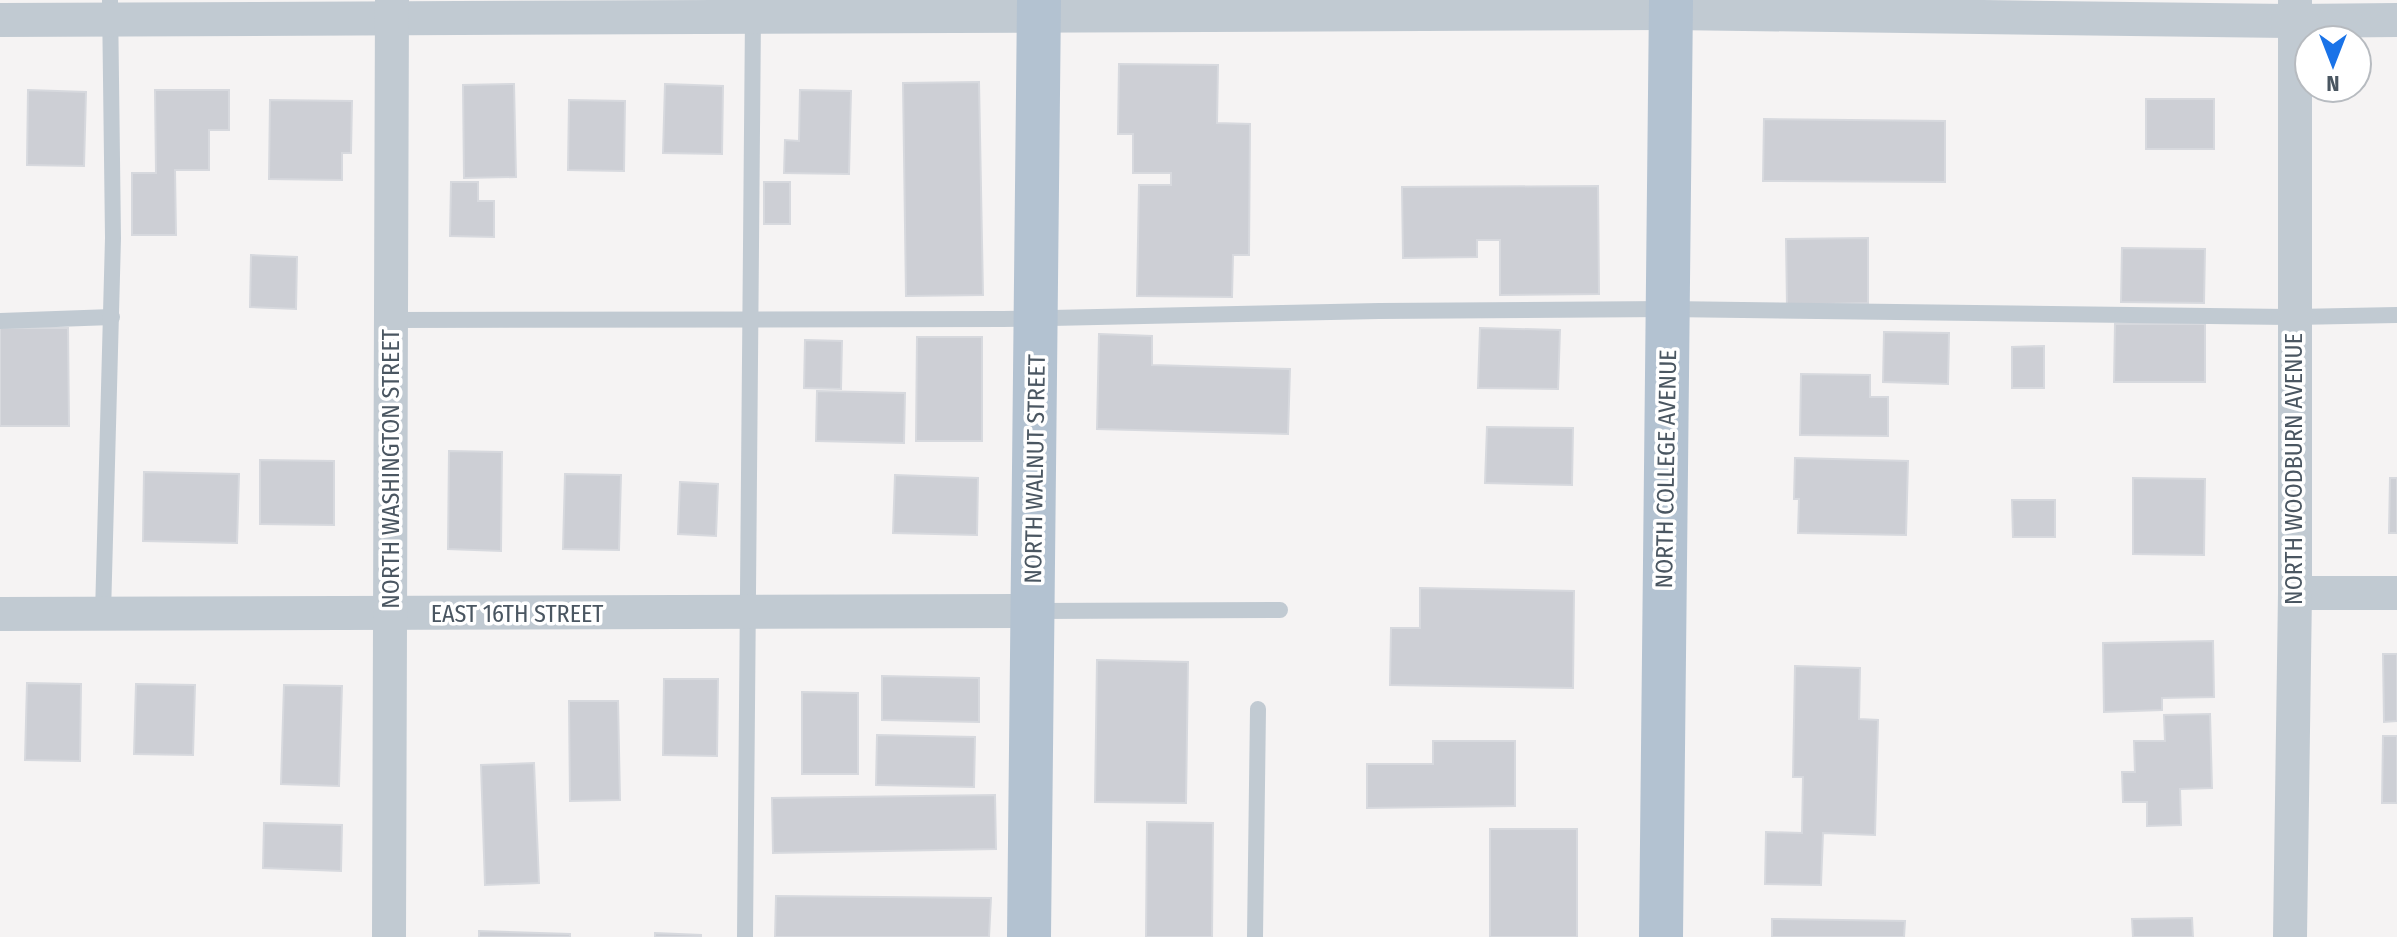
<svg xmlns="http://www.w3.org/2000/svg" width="2397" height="937" font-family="'Fira Sans Condensed',sans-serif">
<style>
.building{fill:#cdcfd5;stroke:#d7d9de;stroke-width:2}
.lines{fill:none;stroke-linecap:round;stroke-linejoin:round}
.lane{stroke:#c1cad2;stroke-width:16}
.street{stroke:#c1cad2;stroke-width:34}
.primary{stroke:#b3c2d1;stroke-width:44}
.labels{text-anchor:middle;stroke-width:7;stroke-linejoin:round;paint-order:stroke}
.street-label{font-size:24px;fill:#4a5661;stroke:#fff}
</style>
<rect width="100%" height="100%" fill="#f5f3f3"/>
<!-- building -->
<g class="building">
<polygon points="1119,64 1218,65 1217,123 1250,124 1249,255 1233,255 1232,297 1137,296 1139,185 1171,185 1171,173 1133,173 1133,134 1118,134"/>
<polygon points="979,82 983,295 906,296 903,83"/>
<polygon points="514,84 516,177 464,178 463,85"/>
<polygon points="665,84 723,86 722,154 663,153"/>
<polygon points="28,90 86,92 84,166 27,165"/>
<polygon points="155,90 229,90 229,130 209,130 209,170 175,170 176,235 132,235 132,173 156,173"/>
<polygon points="800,90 851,91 849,174 784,173 785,140 799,141"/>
<rect x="2146" y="99" width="68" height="50"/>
<polygon points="270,100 352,101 351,153 342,153 342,180 269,179"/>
<polygon points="569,100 625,101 624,171 568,170"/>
<polygon points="1764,119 1945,121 1945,182 1763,181"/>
<polygon points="451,182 478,182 478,201 494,201 494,237 450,236"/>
<rect x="764" y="182" width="26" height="42"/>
<polygon points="1598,186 1599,294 1500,295 1500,240 1477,240 1477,257 1403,258 1402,187"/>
<polygon points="1868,238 1868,303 1787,305 1786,239"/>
<polygon points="2122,248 2205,249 2204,303 2121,302"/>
<polygon points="251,255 297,257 296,309 250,307"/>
<polygon points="2115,324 2205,324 2205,382 2114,382"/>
<polygon points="0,328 68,328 69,426 0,426"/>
<polygon points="1480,328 1560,330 1558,389 1478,388"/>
<polygon points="1884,332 1949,333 1948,384 1883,382"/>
<polygon points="1099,334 1152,336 1152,365 1290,369 1288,434 1097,429"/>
<polygon points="917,337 982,337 982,441 916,441"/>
<polygon points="805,340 842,341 841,389 804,388"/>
<polygon points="2044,346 2044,388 2012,388 2012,347"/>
<polygon points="1801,374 1870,375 1870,397 1888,397 1888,436 1800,435"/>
<polygon points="817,391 905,393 904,443 816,441"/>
<polygon points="1487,427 1573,428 1572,485 1485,483"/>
<polygon points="449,451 502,452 501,551 448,549"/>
<polygon points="1795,458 1908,461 1906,535 1798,533 1799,499 1794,499"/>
<polygon points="260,460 334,461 334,525 260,524"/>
<polygon points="144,472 239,474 237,543 143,541"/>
<polygon points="565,474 621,475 619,550 563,549"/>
<polygon points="895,475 978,478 977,535 893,533"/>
<polygon points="2133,478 2205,479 2204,555 2133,554"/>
<polygon points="2390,478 2397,478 2397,533 2389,533"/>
<polygon points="680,482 718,484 716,536 678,534"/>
<polygon points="2012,500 2055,500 2055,537 2013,537"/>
<polygon points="1420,588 1574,591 1573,688 1390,685 1391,628 1420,628"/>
<polygon points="2213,641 2214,697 2162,698 2162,710 2104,712 2103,643"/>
<polygon points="2383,654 2397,654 2397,721 2384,722"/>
<polygon points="1097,660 1188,662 1186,803 1095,802"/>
<polygon points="1795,666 1860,668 1859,719 1878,720 1875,835 1823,833 1821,885 1765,884 1766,832 1802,833 1803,777 1793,777"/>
<polygon points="882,676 979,678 979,722 882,720"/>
<polygon points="664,679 718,679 717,756 663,755"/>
<polygon points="27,683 81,684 80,761 25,760"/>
<polygon points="136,684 195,685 193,755 134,754"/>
<polygon points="284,685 342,686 339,786 281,784"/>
<polygon points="802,692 858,693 858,774 802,774"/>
<polygon points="569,701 618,701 620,800 570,801"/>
<polygon points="2210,714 2212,788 2180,789 2181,825 2147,826 2147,802 2123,802 2122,772 2135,772 2134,741 2165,741 2164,715"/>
<polygon points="877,735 975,737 974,787 876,785"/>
<polygon points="2383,736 2397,736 2397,803 2382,803"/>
<polygon points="1433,741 1515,741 1515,806 1367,808 1367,764 1433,764"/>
<polygon points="534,763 539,883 485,885 481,765"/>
<polygon points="995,795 996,849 773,853 772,798"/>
<polygon points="1147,822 1213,823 1212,937 1146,937"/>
<polygon points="264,823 342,825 341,871 263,868"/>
<rect x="1490" y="829" width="87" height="108"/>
<polygon points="776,896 991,898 989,937 775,937"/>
<polygon points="2192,918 2193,937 2133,937 2132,919"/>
<polygon points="1772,919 1905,921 1904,937 1772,937"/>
<polygon points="479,931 570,934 570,937 479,937"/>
<polygon points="655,933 701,935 701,937 655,937"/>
</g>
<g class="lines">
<!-- lane -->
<g class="lane">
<polyline points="391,320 1003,319 1379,311 1668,309 2295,317 2397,315"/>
<polyline points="0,321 112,317"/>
<polyline points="1035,611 1280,610"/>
<polyline points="103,614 113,238 110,0"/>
<polyline points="745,937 753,15"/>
<polyline points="1255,937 1258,709"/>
</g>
<!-- street -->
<g class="street">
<polyline points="0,20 1671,13 2295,21 2397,20"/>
<polyline points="2295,593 2397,593"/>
<polyline points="0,614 1033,611"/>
<polyline points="389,937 392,0"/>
<polyline points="2290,937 2295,593 2295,0"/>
</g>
<!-- primary -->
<g class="primary">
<polyline points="1029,937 1039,0"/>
<polyline points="1661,937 1671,0"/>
</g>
</g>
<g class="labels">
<!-- street labels -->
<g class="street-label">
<text transform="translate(391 469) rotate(-90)" y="8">NORTH WASHINGTON STREET</text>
<text transform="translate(1035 469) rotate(-89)" y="8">NORTH WALNUT STREET</text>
<text transform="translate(1666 469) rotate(-89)" y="8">NORTH COLLEGE AVENUE</text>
<text transform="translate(2294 469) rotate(-90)" y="8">NORTH WOODBURN AVENUE</text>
<text x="517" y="622">EAST 16TH STREET</text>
</g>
</g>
<!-- north arrow -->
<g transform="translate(2333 64) rotate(180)"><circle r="38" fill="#ffffff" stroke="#b7bbc0" stroke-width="2"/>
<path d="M0-6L14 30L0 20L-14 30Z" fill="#1a73e8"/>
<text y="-12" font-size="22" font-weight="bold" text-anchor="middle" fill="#4a5661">N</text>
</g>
</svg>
